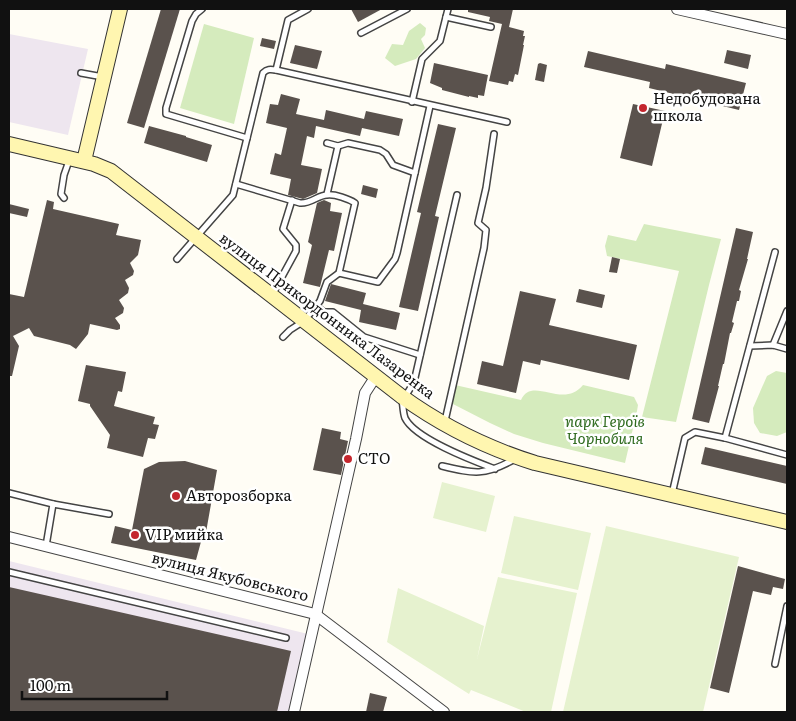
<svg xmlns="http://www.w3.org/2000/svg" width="796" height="721" font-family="Literata,serif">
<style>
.industrial{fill:#eee6ef}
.green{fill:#d5ebbd}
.pitch{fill:#e6f2cf}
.building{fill:#5a524d}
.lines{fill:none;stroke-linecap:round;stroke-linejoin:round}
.lane-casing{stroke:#444;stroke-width:8}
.street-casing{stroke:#444;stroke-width:12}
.secondary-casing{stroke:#333;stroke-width:16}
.lane{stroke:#fff;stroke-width:5}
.street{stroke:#fff;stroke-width:10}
.secondary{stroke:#fff6b0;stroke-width:14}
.poi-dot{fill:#c4262e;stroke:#fff;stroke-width:2}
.labels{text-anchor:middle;stroke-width:5;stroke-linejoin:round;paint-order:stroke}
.poi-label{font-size:15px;fill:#111;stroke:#fff;text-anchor:start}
.street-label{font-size:15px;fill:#111;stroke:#fff}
.park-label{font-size:15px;font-style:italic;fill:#2f6b1f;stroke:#fff}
</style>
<rect width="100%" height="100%" fill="#fffdf5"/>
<!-- industrial -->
<g class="industrial">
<polygon points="9,34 88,49 68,135 9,122"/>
<polygon points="9,561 312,635 292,712 9,712"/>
</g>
<!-- green -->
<g class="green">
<polygon points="420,23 426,28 425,35 421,39 425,48 416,59 395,66 385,58 392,44 403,45 409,31"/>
<polygon points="204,24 254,38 234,124 180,108"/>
<polygon points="644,224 721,239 709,285 676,422 642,417 679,271 607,256 605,246 608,235 636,241"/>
<polygon points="776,371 787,373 787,432 777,436 760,433 754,423 753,408 767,376"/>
<path d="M455,385L521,400C532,375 563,410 583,385L634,397L638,405L637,411L625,463L543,443L514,434L490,423L451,403Z"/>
</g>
<!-- pitch -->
<g class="pitch">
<polygon points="442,482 495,496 486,532 433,518"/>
<polygon points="514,516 591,533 578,590 501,573"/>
<polygon points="606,526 739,557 703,712 563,712"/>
<polygon points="498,577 577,593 551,712 526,712 471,690 469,694 387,642 398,588 484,626 477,659"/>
</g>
<!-- building -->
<g class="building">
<polygon points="161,9 180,9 144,128 127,123"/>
<polygon points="351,9 382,9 358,22"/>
<polygon points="468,9 513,9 509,27 524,31 523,36 525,36 523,45 524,45 518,75 515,74 513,82 509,81 508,85 489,81 502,24 489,21 490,17 468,12"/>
<polygon points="262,38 276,41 274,49 260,46"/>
<polygon points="295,45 322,51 317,69 290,63"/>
<polygon points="727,50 751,55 748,69 724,63"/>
<polygon points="588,51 665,69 666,64 746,83 739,110 649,88 650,82 584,67"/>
<polygon points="434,63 488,75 484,96 478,95 478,98 469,96 469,97 442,90 442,88 430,83"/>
<polygon points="540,63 547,65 544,82 535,80 538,64"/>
<polygon points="281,94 300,99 296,114 324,120 326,110 364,119 366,111 403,119 399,136 362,128 360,136 316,126 314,138 307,136 301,165 322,169 317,193 303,199 288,195 291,179 270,174 275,153 281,155 287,128 266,123 270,104 278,105"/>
<polygon points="633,104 665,111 652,166 620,158"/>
<polygon points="438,124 456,128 435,216 439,217 418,311 399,307 421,213 417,212"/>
<polygon points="149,126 186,136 186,137 212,145 207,162 144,143"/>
<polygon points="363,185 378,189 376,198 361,194"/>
<polygon points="47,200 54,202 53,209 119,224 116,235 141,240 138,255 130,263 134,271 133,275 125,280 129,288 128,293 119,300 124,308 123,313 115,318 120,325 120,329 117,330 90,324 88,334 76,349 70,345 34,336 29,328 13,336 19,346 12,376 9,376 9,294 24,297"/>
<polygon points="324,200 331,203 330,211 342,213 334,251 329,250 320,287 303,283 312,245 308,242 317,203"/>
<polygon points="9,204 29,209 27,217 9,213"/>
<polygon points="736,228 753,232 747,259 748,259 739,290 741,291 739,301 737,301 732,322 734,323 731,333 730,333 724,364 723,364 718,386 719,386 709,423 692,419"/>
<polygon points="612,257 620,259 617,273 609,272"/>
<polygon points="331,284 366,293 363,304 400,313 396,330 359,322 361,310 325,301"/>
<polygon points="579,289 605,295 602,308 576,302"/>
<polygon points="520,291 556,299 549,325 637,345 629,380 541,360 540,365 523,361 516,393 477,384 482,361 503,366"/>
<polygon points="86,365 126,372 122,392 118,391 114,406 155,417 153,424 159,425 155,439 148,438 143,457 107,448 110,435 90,406 90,404 78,401"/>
<polygon points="322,428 341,432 340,439 348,441 341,475 313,470"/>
<polygon points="705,447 787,466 787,484 701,464"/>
<polygon points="185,461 217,470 205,538 202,538 196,560 111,543 115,526 132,530 144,469 159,462"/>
<polygon points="738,566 785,579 783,589 773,587 771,595 753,591 729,693 710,688"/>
<polygon points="9,587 291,651 277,712 9,712"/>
<polygon points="370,693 387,697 383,712 366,712"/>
</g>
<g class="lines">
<!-- lane casing -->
<g class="lane-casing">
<g id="lane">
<polyline points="202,9 196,14 192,21 166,108 166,114 247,138"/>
<polyline points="446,17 491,27"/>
<polyline points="361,33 407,9"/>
<polyline points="276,70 507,122"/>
<polyline points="81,73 103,77"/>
<polyline points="412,102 422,59 440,41 448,9"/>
<polyline points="338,146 348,143 380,150 386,154 393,165 415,173"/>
<path d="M236,184L300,203C311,204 318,195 327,195C335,194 349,199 355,203L339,273L327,282L320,301L304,321L290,330L283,337"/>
<polyline points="327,194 338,146 327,143"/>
<polyline points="64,198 61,194 64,175 70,158"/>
<path d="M177,259L233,195L263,73C267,69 270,69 276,70L288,20L308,9"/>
<polyline points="339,273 378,282 395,259 397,253 430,106"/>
<polyline points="272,295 296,251 296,245 283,229 292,200"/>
<polyline points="316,306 324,312 333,312 364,337 420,355"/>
<polyline points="773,345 787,311"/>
<polyline points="750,346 773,345 787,349"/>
<polyline points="405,397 414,382 457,195"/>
<path d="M402,399C403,405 403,413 405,418C415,439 474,461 495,469"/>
<polyline points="445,421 484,248 486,230 478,223 486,188 494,134"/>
<polyline points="725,438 775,252"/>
<path d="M442,466C475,474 484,476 515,459"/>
<polyline points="9,493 53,504 46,546"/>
<polyline points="672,494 685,438 695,432 725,438 787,455"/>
<polyline points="53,504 109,514"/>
<polyline points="9,572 286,638"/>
<polyline points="775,664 787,606"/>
</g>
</g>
<!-- street casing -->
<g class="street-casing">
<g id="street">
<polyline points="677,9 787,34"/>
<polyline points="9,537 315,614 444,712"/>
<polyline points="294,712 356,439 365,393 376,376"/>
</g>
</g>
<!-- secondary casing -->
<g class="secondary-casing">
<g id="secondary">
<path d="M9,144L94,164L111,171L401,396C441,425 487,448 535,463L787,522"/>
<polyline points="84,161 120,9"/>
</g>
</g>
<!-- lane -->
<use href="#lane" class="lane"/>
<!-- street -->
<use href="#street" class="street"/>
<!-- secondary -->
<use href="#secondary" class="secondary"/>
</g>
<!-- markers -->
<g class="poi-dot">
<circle cx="643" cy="108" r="5"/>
<circle cx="348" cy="459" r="5"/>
<circle cx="176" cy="496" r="5"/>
<circle cx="135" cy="535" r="5"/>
</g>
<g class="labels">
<!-- poi labels -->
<g class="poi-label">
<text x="653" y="104">Недобудована<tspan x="653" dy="17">школа</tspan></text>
<text x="358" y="464">СТО</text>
<text x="186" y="501">Авторозборка</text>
<text x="145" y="540">VIP мийка</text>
</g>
<!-- street labels -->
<g class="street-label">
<text transform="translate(327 316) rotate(37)" y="5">вулиця Прикордонника Лазаренка</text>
<text transform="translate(230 577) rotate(14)" y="5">вулиця Якубовського</text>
</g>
<!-- park labels -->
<g class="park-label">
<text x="605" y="427">парк Героїв<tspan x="605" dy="17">Чорнобиля</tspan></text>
</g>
</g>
<!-- border -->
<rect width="796" height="721" fill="none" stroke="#111111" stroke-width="20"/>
<!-- scale -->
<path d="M22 691v8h145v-8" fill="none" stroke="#111111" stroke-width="2.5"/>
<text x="30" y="691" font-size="15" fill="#111111" stroke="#ffffff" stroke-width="4" paint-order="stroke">100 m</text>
</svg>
